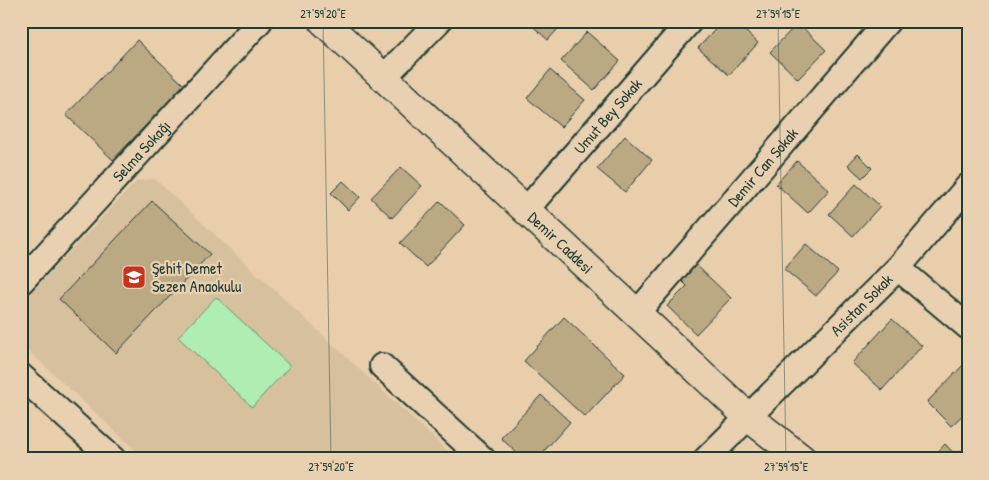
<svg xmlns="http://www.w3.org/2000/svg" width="989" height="480" font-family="'Patrick Hand',sans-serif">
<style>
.built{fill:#d7c09e}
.green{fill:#b0edb2;stroke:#689573}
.building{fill:#bba984;stroke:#1f3d34}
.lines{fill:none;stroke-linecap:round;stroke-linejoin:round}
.minor-casing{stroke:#1f3d34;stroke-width:28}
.tertiary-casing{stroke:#1f3d34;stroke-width:31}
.minor{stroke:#e9d0b1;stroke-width:24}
.tertiary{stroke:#e9d0b1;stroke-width:28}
.ticks{fill:none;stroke:#1f3d34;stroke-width:1;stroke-opacity:0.45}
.labels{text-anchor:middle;stroke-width:4.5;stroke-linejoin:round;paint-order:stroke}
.street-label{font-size:16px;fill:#1f3d34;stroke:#e9d0b1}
.poi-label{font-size:16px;fill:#1f3d34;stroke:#e9d0b1;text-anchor:start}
.neatline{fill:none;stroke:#1f3d34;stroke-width:2}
.ticks-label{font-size:12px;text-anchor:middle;fill:#1f3d34}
</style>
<rect width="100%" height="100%" fill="#e9ceac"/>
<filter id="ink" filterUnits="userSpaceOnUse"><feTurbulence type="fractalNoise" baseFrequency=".02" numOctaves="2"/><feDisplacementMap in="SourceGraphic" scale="10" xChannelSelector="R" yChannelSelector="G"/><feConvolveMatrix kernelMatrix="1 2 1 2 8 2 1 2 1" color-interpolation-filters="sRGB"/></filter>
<g filter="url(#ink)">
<!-- built -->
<polygon class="built" points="155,179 456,459 145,459 21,344 21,303 137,181"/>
<!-- green -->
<polygon class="green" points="216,297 290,366 252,407 178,337"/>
<!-- building -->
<g class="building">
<polygon points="527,21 565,21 548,40"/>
<polygon points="723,21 734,21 758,43 729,75 698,48"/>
<polygon points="798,23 826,50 798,79 770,52"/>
<polygon points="587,32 620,61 594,90 561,61"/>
<polygon points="137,40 184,85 113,160 66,115"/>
<polygon points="550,70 585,100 561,127 527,98"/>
<polygon points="625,136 652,160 625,192 597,169"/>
<polygon points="858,154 872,168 862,178 848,165"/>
<polygon points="797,161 829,190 808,213 776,184"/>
<polygon points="401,167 422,186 392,218 371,198"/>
<polygon points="343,181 360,197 348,210 331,193"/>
<polygon points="856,184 880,206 853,236 829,214"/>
<polygon points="152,201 210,254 116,353 59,299"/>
<polygon points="440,201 465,225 426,267 400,243"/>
<polygon points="806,244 838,272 816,296 784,269"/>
<polygon points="694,263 731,298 696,334 667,306 687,286 679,278"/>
<polygon points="564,317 625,374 585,417 524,361"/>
<polygon points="892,319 922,346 882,390 852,363"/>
<polygon points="968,360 968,410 951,426 927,402"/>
<polygon points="541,395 570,422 537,459 523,459 501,438"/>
<polygon points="945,444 959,459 931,459"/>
<polygon points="21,446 35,459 21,459"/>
</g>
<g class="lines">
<!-- minor casing -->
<g class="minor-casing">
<g id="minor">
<polyline points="384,77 439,21"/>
<path id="s1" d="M525,211L690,21"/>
<polyline points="898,268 968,327"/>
<path id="s2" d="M21,282L260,21"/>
<path id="s3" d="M636,314L888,21"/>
<polyline points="382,366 483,459"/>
<polyline points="21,376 113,459"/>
<path id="s4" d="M706,459L898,268L968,186"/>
</g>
</g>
<!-- tertiary casing -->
<g class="tertiary-casing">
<g id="tertiary">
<path id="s5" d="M323,21L747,416L802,459"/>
</g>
</g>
<!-- minor -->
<use href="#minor" class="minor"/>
<!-- tertiary -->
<use href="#tertiary" class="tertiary"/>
</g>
</g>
<!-- ticks -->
<path class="ticks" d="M323,21L331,459M778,21L786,459M507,459L968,451"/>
<!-- icons -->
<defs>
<g id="school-square" transform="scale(1.25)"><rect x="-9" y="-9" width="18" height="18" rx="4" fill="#c8321e" stroke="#e9d0b1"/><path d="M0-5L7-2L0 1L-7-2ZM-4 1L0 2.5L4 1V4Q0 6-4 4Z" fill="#fff"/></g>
</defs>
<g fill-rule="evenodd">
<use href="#school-square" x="134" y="277"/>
</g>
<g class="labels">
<!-- street labels -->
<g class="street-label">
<text dy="6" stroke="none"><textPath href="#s1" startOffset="126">Umut Bey Sokak</textPath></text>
<text dy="6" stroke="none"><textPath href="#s2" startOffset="178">Selma Sokağı</textPath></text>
<text dy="6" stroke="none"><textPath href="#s3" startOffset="194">Demir Can Sokak</textPath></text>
<text dy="6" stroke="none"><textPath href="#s5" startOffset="325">Demir Caddesi</textPath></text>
<text dy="6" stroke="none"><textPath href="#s4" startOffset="219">Asistan Sokak</textPath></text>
</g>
<!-- poi labels -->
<g class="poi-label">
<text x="152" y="274">Şehit Demet<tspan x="152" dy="18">Sezen Anaokulu</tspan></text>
</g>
</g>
<!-- margin -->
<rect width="989" height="480" fill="none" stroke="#e9d0b1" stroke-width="55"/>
<rect x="28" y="28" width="934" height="424" class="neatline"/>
<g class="ticks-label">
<text x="323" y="18">27°59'20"E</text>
<text x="778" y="18">27°59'15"E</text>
<text x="331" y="471">27°59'20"E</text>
<text x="786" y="471">27°59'15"E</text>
</g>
</svg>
